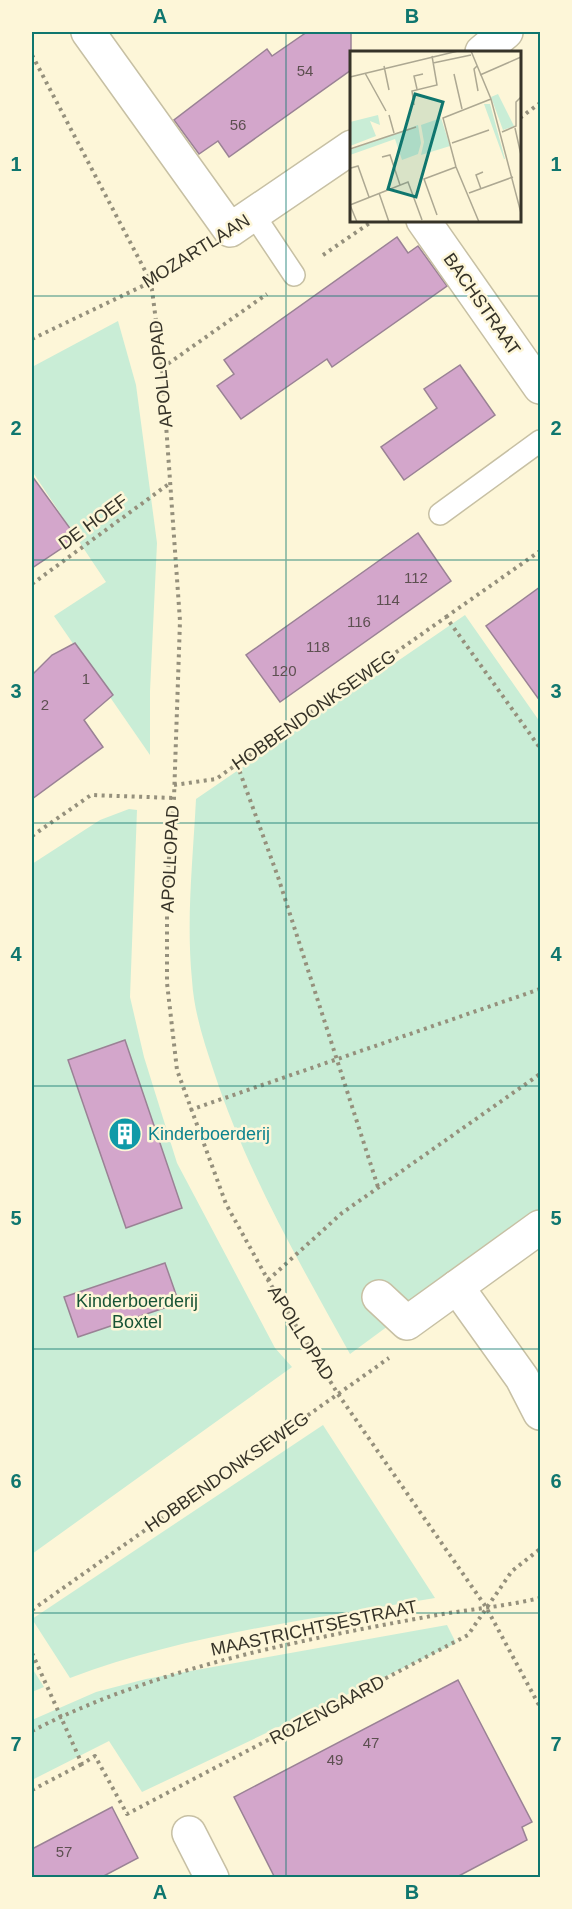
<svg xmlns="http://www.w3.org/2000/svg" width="572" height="1909" font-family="Helvetica,sans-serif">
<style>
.green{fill:#c9edd6}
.building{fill:#d3a6cb;stroke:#9a8295;stroke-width:1.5}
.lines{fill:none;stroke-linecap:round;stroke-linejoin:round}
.service-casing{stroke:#c7c0a4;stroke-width:24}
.minor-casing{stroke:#c7c0a4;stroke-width:36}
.path{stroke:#95907c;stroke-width:4;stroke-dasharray:3 4.5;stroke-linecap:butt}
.service{stroke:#fff;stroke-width:21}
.minor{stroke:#fff;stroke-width:33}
.grid{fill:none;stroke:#0f766e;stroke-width:1.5;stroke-opacity:0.55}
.labels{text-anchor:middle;stroke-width:5;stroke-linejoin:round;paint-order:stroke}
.number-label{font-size:15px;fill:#5d5051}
.street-label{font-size:18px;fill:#363328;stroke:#fdf6d8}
.culture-label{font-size:18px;fill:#0d838f;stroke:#fdf6d8;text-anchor:start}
.park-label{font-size:18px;fill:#175435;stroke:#fdf6d8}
.inset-road{fill:none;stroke:#ada892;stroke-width:1.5}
.view{fill:#0f766e;fill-opacity:0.15;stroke:#0f766e;stroke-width:3}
.inset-edge{fill:none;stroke:#363328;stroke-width:3}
.neatline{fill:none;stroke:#0f766e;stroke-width:2}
.grid-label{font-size:20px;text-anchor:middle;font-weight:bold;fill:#0f766e}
</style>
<rect width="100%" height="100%" fill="#fdf6d8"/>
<!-- green -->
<g class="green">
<polygon points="118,321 136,385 157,543 150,691 150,755 54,616 106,582 32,471 32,367"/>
<path d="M465,615L540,722V1214L350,1354C299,1262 247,1172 214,1072C204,1042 194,1012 192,980C186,920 193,859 196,799Z"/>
<polygon points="129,809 137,810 130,997 144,1057 177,1163 275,1348 292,1367 32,1554 32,864 100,820"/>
<path d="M323,1425L435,1598C313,1619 186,1634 70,1678L32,1619Z"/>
<polygon points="447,1625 456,1643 142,1792 109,1741 32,1780 32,1720 96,1692 146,1679"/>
<polygon points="32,1668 44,1687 32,1692"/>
</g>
<!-- building -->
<g class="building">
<polygon points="307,32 351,32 351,70 229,157 218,141 199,154 174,120 267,49 272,56"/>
<polygon points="397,237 408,253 418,246 447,286 332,367 327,359 241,419 217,386 234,374 224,360"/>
<polygon points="460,365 495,415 404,480 381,447 437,408 424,389"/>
<polygon points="32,476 77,538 32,568"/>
<polygon points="418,533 451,581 280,702 246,655"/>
<polygon points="540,587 540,701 486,626"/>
<polygon points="75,643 113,695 84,720 103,747 32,799 32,675 52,655"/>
<polygon points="125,1040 182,1208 126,1228 68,1060"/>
<polygon points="165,1263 179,1303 78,1337 64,1297"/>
<polygon points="458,1680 532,1822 522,1827 527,1840 455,1878 275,1878 234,1797"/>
<polygon points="112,1807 138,1858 100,1878 32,1878 32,1849"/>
</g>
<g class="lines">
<!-- service casing -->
<g class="service-casing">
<g id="service">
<polyline points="254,215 294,275"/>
<polyline points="440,514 540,441"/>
</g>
</g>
<!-- minor casing -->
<g class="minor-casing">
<g id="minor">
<polyline points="88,32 230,230 352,147"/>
<polyline points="482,52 506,32"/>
<polyline points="423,220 540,387"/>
<polyline points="457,1287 522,1378 540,1413"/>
<polyline points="379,1297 407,1323 540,1227"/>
<polyline points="189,1833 212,1878"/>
</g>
</g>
<!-- path -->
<g class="path">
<polyline points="32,55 151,282 162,368 180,621 174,798 167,883 167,983 177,1070 226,1204 268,1280 338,1394 486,1607 540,1707"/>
<polyline points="520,118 540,103"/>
<polyline points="323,255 374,220"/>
<polyline points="32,339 151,282 197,252"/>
<polyline points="162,368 267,294"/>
<polyline points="32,584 170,483"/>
<polyline points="446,617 540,551"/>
<polyline points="237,764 278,877 378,1187"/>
<polyline points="174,785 216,779 446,617 540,748"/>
<polyline points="32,836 91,795 174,798"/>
<polyline points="190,1110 540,989"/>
<polyline points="268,1280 342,1213 540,1074"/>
<polyline points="32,1610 389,1358"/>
<polyline points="32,1653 82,1764 95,1756 127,1814 468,1635 512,1571 540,1549"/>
<path d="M32,1731C157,1667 300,1640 437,1615C472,1609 507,1606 540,1598"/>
<polyline points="32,1790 82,1764"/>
</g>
<!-- service -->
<use href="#service" class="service"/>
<!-- minor -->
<use href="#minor" class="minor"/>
</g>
<!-- grid -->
<path class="grid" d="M286,32V1878M32,296H540M32,560H540M32,823H540M32,1086H540M32,1349H540M32,1613H540"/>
<!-- icons -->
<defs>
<g id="building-disc" transform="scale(1.725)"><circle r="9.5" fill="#0f9aa8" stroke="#fdf6d8"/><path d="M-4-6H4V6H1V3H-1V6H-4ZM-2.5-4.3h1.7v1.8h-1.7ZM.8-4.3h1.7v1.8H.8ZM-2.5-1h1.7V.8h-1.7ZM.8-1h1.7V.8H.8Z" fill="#fff"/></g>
</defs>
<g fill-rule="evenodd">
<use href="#building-disc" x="125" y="1134"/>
</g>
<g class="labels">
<!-- number labels -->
<g class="number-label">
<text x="305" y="76">54</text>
<text x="238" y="130">56</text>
<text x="416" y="583">112</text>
<text x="388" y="605">114</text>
<text x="359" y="627">116</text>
<text x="318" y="652">118</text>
<text x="284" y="676">120</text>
<text x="86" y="684">1</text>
<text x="45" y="710">2</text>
<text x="371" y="1748">47</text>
<text x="335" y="1765">49</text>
<text x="64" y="1857">57</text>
</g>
<!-- street labels -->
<g class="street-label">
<text transform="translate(196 251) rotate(-32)" y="6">MOZARTLAAN</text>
<text transform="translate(482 304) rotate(55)" y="6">BACHSTRAAT</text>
<text transform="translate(161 374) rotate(-96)" y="6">APOLLOPAD</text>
<text transform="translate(93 522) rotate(-36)" y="6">DE HOEF</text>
<text transform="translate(314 710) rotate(-35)" y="6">HOBBENDONKSEWEG</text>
<text transform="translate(170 859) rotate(-87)" y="6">APOLLOPAD</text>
<text transform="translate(301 1333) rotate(58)" y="6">APOLLOPAD</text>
<text transform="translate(227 1472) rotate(-35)" y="6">HOBBENDONKSEWEG</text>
<text transform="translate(314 1628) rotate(-12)" y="6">MAASTRICHTSESTRAAT</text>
<text transform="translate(327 1710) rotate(-28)" y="6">ROZENGAARD</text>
</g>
<!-- culture labels -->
<g class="culture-label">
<text x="148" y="1140">Kinderboerderij</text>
</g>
<!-- park labels -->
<g class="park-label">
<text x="137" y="1307">Kinderboerderij<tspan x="137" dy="21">Boxtel</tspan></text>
</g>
</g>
<!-- overview -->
<g transform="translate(350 51)">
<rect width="171" height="171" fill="#fdf6d8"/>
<path d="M148,43L164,75L153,79L141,46ZM134,53H140L155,108H154ZM28,64L30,74L20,70L26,85L0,95V71ZM91,67L100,95L71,104L74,91L71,74ZM68,74L71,92L68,103L52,109L45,88L0,104V99Z" fill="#c9edd6"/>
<path class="inset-road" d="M121,0L141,48L171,162M83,12L121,4M34,15L39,39M127,15L124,18L128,40M15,22L36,60M104,23L112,58M130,24L171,6M0,26L108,0M67,38L64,25L73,23M64,54L62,40L87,34L82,5M39,64L44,82M165,77L171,104M152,81L166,75V51L171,46M102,92L139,79M0,98L66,76M32,106L40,104L50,134M1,117L8,115L19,146M131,138L126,124L133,121M29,142L39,171M119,142L163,126M0,154L58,131L72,169M0,154L7,171M87,164L74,128L106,116M129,171L106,116L93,67L141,48"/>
<path class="view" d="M65,43L93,51L66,146L38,138Z"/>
<rect width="171" height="171" class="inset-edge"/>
</g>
<!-- border -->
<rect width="572" height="1909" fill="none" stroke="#fdf6d8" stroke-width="66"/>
<rect x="33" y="33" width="506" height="1843" class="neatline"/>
<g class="grid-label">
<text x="160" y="23">A</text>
<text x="412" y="23">B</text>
<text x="16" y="171">1</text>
<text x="556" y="171">1</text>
<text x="16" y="435">2</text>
<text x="556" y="435">2</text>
<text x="16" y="698">3</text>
<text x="556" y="698">3</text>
<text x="16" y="961">4</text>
<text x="556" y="961">4</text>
<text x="16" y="1225">5</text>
<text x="556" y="1225">5</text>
<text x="16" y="1488">6</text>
<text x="556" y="1488">6</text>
<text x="16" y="1751">7</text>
<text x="556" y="1751">7</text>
<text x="160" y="1899">A</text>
<text x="412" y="1899">B</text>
</g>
</svg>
